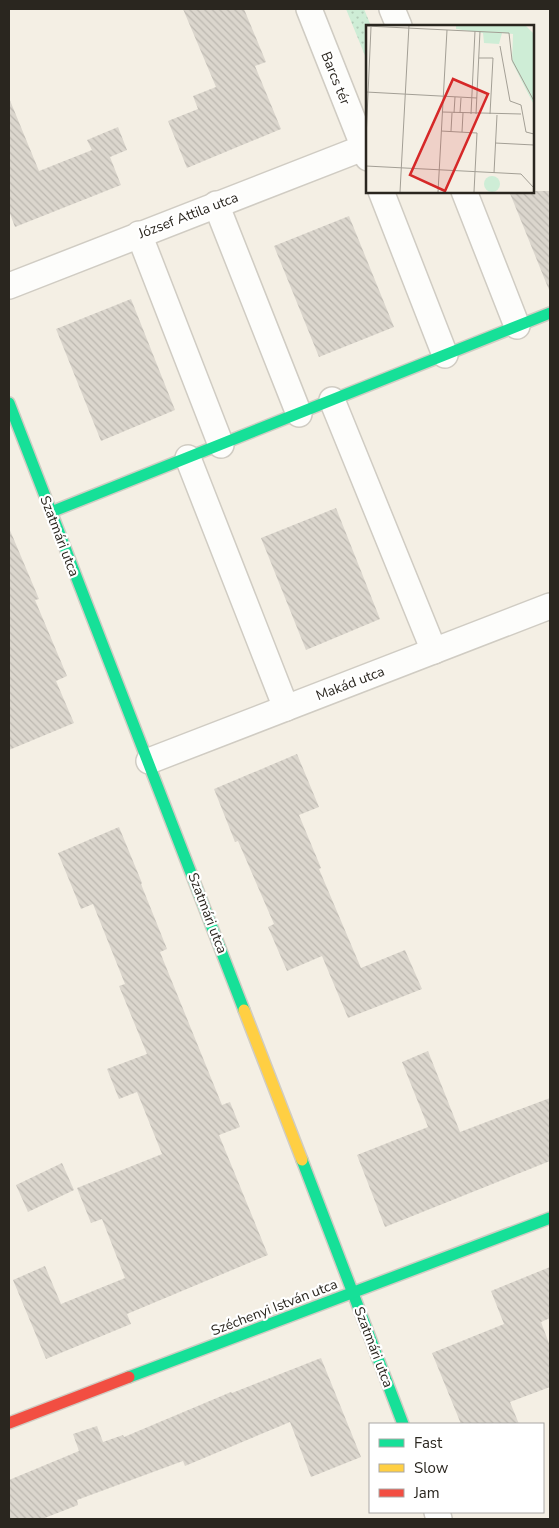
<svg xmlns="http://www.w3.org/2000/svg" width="559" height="1528" font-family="'Nunito Sans',sans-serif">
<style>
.grass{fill:url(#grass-dots)}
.building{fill:url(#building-back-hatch)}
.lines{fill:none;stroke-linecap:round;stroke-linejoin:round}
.street-casing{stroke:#d0ccc3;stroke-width:28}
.fast-casing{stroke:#d0ccc3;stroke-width:14}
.slow-casing{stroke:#d0ccc3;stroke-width:14}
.jam-casing{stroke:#d0ccc3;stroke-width:14}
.street{stroke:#fdfdfb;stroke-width:25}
.fast{stroke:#16e098;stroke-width:11}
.slow{stroke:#ffcf43;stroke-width:11}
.jam{stroke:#f24e42;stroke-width:11}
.labels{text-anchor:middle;stroke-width:4.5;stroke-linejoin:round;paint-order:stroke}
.street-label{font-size:14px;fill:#2a261f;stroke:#fff}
.inset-road{fill:none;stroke:#a39f95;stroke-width:1}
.view{fill:#d62828;fill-opacity:0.15;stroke:#d62828;stroke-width:2.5}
.inset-edge{fill:none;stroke:#2a261f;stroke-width:2.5}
</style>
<defs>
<pattern id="grass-dots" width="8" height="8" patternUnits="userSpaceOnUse" patternTransform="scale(1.25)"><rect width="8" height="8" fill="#ceedd6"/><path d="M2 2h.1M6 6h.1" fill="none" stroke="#b1cbb7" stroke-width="1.8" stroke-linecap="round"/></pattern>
<pattern id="building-back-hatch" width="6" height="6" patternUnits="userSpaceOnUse" patternTransform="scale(1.25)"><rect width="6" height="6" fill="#dbd6cd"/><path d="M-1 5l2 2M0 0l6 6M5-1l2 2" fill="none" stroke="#bcb8b0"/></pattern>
</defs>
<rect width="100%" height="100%" fill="#f4efe4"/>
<!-- grass -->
<polygon class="grass" points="346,9 364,9 371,26 368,26 368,63"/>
<!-- building -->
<g class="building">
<polygon points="183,9 244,9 266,62 255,66 281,129 187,168 168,121 198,109 193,96 216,87"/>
<polygon points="9,98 39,171 92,150 87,140 118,127 127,150 110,157 121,185 15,227 9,211"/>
<polygon points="509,191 550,191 550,290 549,290"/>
<polygon points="349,216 394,327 319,357 274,246"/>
<polygon points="131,299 175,410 101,441 56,329"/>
<polygon points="336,508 380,619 306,650 261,538"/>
<polygon points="9,528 39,599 35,600 67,676 56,681 74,723 9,750"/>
<polygon points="297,754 319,807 299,815 321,868 319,869 361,968 405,950 422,989 348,1018 322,956 287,971 268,927 274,924 238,841 235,842 214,789"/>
<polygon points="119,827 142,883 141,884 167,949 160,952 222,1105 230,1102 240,1127 219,1135 268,1255 127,1314 131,1324 46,1359 13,1280 45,1266 61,1304 125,1278 102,1219 91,1223 77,1188 162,1154 137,1092 119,1099 107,1069 147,1054 119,986 125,984 93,904 81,909 58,853"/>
<polygon points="428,1051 460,1132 550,1098 550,1161 385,1227 357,1155 428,1127 402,1062"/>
<polygon points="62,1163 74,1190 28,1212 16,1185"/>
<polygon points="550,1267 550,1318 541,1322 550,1346 550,1387 510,1402 519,1424 461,1424 432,1353 504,1324 491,1291"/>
<polygon points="321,1358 361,1457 311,1477 290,1422 185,1466 183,1461 77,1500 78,1505 42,1519 9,1519 9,1480 79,1451 73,1434 97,1426 103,1442 123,1435 124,1437 231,1392 232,1393"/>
</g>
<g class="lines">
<!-- street casing -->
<g class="street-casing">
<g id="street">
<polyline points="309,9 368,158"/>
<polyline points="392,9 399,26"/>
<polyline points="381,191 445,355"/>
<polyline points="464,191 517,326"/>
<polyline points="216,204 299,414"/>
<polyline points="139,234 221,445"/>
<polyline points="9,286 368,146"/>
<polyline points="332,400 434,651"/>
<polyline points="188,458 286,708"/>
<polyline points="149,761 550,606"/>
<polyline points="437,1512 439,1519"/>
</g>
</g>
<!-- fast casing -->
<g class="fast-casing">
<g id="fast">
<polyline points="9,403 244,1010"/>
<polyline points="51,512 550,313"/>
<polyline points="302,1160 403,1424"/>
<polyline points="129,1377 550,1218"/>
</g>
</g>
<!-- slow casing -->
<g class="slow-casing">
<polyline id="slow" points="244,1010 302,1160"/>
</g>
<!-- jam casing -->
<g class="jam-casing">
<polyline id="jam" points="9,1423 129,1377"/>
</g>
<!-- street -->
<use href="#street" class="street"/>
<!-- fast -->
<use href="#fast" class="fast"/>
<!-- slow -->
<use href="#slow" class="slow"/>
<!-- jam -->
<use href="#jam" class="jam"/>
</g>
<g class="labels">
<!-- street labels -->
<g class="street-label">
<text transform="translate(336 78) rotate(68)" y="5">Barcs tér</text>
<text transform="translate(188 215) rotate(-21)" y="5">József Attila utca</text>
<text transform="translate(60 536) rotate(69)" y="5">Szatmári utca</text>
<text transform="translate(350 683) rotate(-21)" y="5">Makád utca</text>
<text transform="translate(208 913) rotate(69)" y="5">Szatmári utca</text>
<text transform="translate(274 1307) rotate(-21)" y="5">Széchenyi István utca</text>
<text transform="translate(374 1347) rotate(69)" y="5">Szatmári utca</text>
</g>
</g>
<!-- overview -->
<g transform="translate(366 25)">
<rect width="168" height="168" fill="#f4efe4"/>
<path d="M90,0H159L167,8V78L146,37L147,9L136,8L133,19L118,18L117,8L90,4Z" fill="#ceedd6"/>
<path d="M118 159a8 8 0 1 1 16 0a8 8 0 1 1-16 0Z" fill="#ceedd6"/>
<path class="inset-road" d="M0,1L143,8L146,35L168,76M134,21L144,76L155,80L160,107L168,109M113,33H127L124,89M0,67L111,73M76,87L155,89M88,88L89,72M94,88L95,73M105,89L109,6M110,89L114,6M75,106L111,108L108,167M85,106L86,88M96,107L97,88M0,114L5,2M129,118L168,120M0,141L155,149L168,163M128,148L131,90M34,167L43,0M72,167L81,5"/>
<path class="view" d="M87,54L122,69L79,166L44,150Z"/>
<rect width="168" height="168" class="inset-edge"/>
</g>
<!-- border -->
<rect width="559" height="1528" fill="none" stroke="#2a261f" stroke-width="20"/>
<!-- legend -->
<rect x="369" y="1423" width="175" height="90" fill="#ffffff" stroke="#aaa8a5"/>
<rect x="379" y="1439" width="25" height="8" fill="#16e098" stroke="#aaa8a5"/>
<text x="414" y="1448" font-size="15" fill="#2a261f">Fast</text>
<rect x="379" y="1464" width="25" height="8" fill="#ffcf43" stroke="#aaa8a5"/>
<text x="414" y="1473" font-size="15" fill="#2a261f">Slow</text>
<rect x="379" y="1489" width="25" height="8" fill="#f24e42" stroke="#aaa8a5"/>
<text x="414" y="1498" font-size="15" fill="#2a261f">Jam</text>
</svg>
